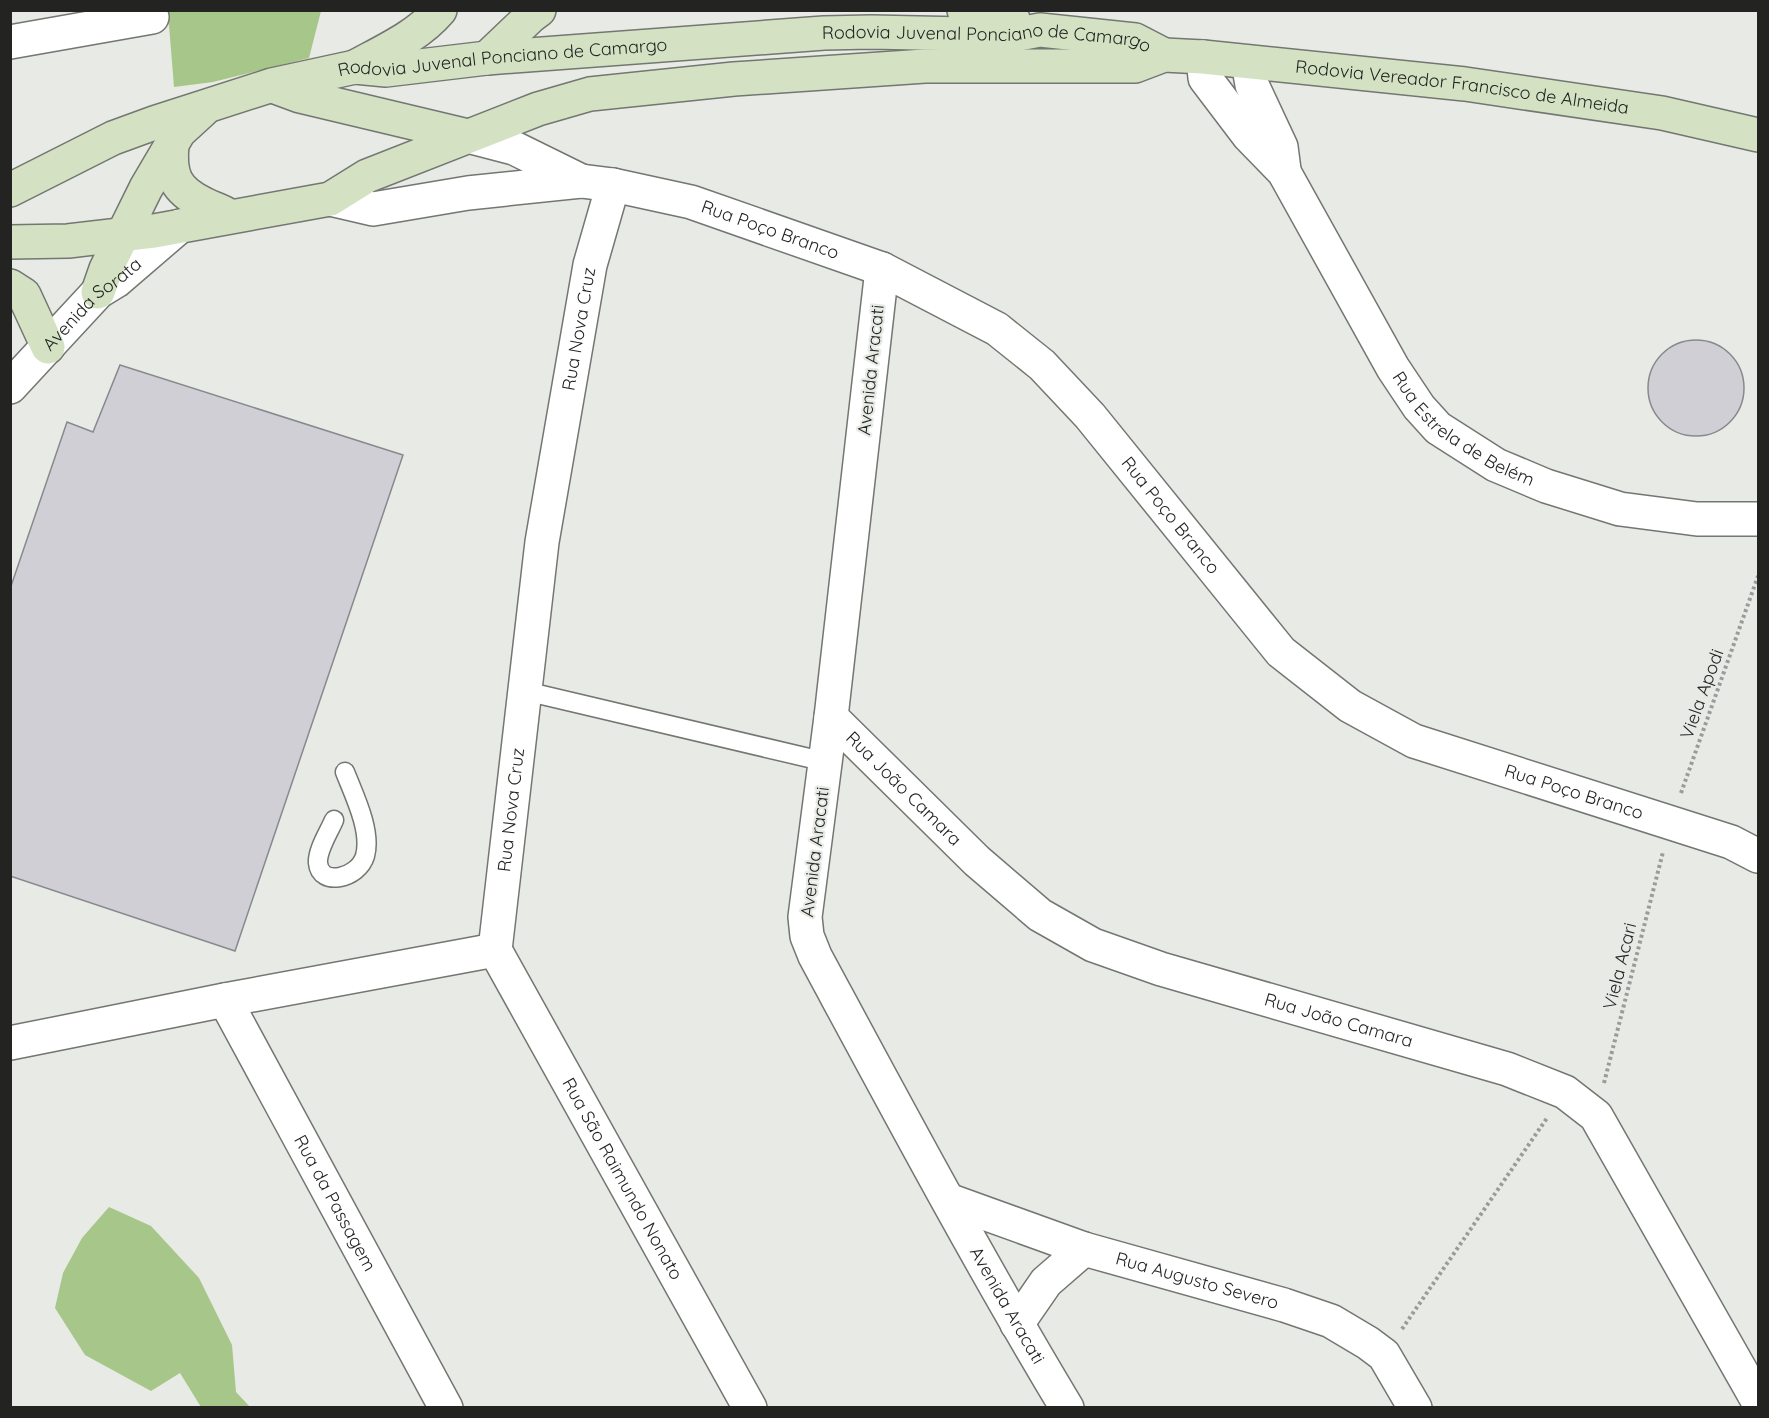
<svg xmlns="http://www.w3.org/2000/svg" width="1769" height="1418" font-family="Quicksand,sans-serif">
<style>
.green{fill:#a7c689}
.building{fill:#cfcfd5;stroke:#88898d;stroke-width:1.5}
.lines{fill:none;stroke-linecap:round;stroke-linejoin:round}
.lane-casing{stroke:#737671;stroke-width:21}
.street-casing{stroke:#737671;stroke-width:36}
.secondary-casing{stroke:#737671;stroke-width:36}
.path{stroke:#999c98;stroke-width:4;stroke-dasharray:3 3;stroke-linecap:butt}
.lane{stroke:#fff;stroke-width:18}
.street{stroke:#fff;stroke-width:33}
.secondary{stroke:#d4e2c3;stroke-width:33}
.labels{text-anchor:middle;stroke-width:4.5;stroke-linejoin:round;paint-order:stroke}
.street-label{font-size:18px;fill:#232422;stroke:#e7eae5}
</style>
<rect width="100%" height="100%" fill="#e7eae5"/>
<!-- green -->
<g class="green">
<polygon points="164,11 321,11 309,58 213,82 174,87 169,25"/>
<polygon points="109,1207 151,1226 199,1278 232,1345 236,1392 250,1407 201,1407 180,1373 151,1391 85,1355 55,1308 63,1273 82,1238"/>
</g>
<!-- building -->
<g class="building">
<circle cx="1696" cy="388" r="48"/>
<polygon points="120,365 403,455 235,951 10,876 10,589 67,422 93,432"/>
</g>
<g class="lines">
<!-- lane casing -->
<g class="lane-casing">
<g id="lane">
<polyline points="525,691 826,762"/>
<path d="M334,820C329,832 317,850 318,863C320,887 358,879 365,856C372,831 354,795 345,772"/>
</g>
</g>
<!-- street casing -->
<g class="street-casing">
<g id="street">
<polyline points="10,42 152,17"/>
<path id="s1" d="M1203,57L1205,78L1249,136L1284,172L1393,368L1419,407L1438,428L1496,465L1546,486L1620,509L1697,519H1758"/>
<polyline points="1248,62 1252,85 1281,147 1284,170"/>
<polyline points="468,136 514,148 581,181"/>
<path id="s2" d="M330,199L373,209L468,193L581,181L613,185L691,202L882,269L997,329L1042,365L1090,416L1281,652L1350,706L1414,741L1731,842L1758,856"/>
<path id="s3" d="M882,269L831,717L805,917L807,936L815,956C897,1108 978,1260 1067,1408"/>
<path id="s4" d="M10,387L98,292L116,281L180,226"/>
<path id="s5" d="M831,717L977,861L1040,915L1093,945L1161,969L1507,1069L1565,1092L1596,1116L1758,1401"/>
<path id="s6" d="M495,950L542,542L590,265L613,185"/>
<path id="s7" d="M495,950L750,1408"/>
<path id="s8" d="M225,1000L446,1408"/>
<polyline points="10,1043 225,1000 495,950"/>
<path id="s9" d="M948,1200L1084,1249L1284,1305L1331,1321L1368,1343L1384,1355L1415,1408"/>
<polyline points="1017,1324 1046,1282 1084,1249"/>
</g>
</g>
<!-- secondary casing -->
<g class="secondary-casing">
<g id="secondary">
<polyline points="964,10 1013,19"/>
<polyline points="487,58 531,16 539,10"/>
<path d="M355,67C384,51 418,36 440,10"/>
<polyline points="273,86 300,96 468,136"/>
<path d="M172,144C169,175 175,190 204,204C213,209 221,210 229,216"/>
<path id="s10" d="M10,190L113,138L154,123L272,85L355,67L386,70L487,58L824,33L871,32L1013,35L1040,30L1135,40L1164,55"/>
<path id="s11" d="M10,242L68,241L154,231L330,199L367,176L538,109L590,94L734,79L925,66H1135L1164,55L1203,57L1465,84L1662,113L1758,135"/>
<polyline points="10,286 24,295 48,347"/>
<polyline points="98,292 106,269 146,188 179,132 203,110"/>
</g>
</g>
<!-- path -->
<g class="path">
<polyline points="1681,793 1758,576"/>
<polyline points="1604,1083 1663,852"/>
<polyline points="1402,1329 1547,1118"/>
</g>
<!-- lane -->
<use href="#lane" class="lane"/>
<!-- street -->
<use href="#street" class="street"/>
<!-- secondary -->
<use href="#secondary" class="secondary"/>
</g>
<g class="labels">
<!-- street labels -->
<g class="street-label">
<text dy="6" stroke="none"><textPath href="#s10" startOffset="1002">Rodovia Juvenal Ponciano de Camargo</textPath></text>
<text dy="6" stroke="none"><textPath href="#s10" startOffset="516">Rodovia Juvenal Ponciano de Camargo</textPath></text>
<text dy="6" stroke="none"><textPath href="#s11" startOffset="1482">Rodovia Vereador Francisco de Almeida</textPath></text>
<text dy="6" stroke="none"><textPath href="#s2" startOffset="450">Rua Poço Branco</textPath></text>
<text dy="6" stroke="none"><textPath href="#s4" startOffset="117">Avenida Sorata</textPath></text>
<text dy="6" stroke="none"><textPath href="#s6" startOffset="627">Rua Nova Cruz</textPath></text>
<text transform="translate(871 370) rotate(-84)" y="6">Avenida Aracati</text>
<text dy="6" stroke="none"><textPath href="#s1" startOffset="464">Rua Estrela de Belém</textPath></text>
<text dy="6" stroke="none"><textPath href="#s2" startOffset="954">Rua Poço Branco</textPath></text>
<text transform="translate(1702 694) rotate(-70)" y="6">Viela Apodi</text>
<text dy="6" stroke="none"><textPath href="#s5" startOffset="102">Rua João Camara</textPath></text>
<text dy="6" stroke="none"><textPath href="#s2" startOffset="1458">Rua Poço Branco</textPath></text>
<text dy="6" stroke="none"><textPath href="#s6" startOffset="141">Rua Nova Cruz</textPath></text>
<text transform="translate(815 852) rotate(-83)" y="6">Avenida Aracati</text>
<text transform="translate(1620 966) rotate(-76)" y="6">Viela Acari</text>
<text dy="6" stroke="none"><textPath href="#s5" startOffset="606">Rua João Camara</textPath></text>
<text dy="6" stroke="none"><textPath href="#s7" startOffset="262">Rua São Raimundo Nonato</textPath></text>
<text dy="6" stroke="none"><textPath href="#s8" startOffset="231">Rua da Passagem</textPath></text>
<text dy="6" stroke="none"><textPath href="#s9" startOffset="262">Rua Augusto Severo</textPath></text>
<text dy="6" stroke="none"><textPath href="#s3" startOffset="1092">Avenida Aracati</textPath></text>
</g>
</g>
<!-- border -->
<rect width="1769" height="1418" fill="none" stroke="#232422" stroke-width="24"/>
</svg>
